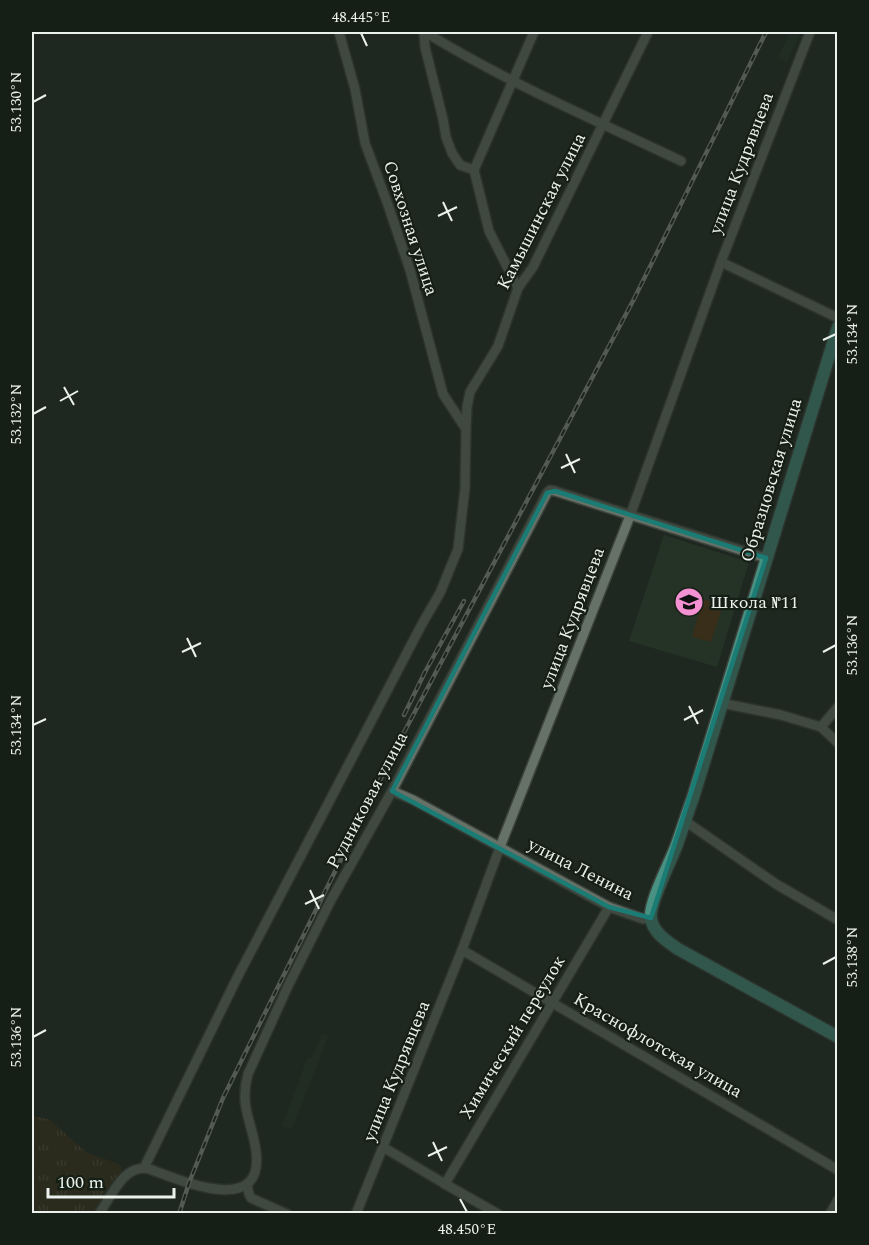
<svg xmlns="http://www.w3.org/2000/svg" width="869" height="1245" font-family="Spectral,serif">
<style>
.built{fill:#253326}
.grass{fill:url(#grass-tufts)}
.pitch{fill:#392e1a}
.lines{fill:none;stroke-linecap:round;stroke-linejoin:round}
.minor-casing{stroke:#3b423b;stroke-width:12}
.major-casing{stroke:#3b423b;stroke-width:15}
.minor{stroke:#667167;stroke-width:9}
.major{stroke:#489183;stroke-width:12}
.rail-casing{stroke:#909791;stroke-width:4.5}
.rail{stroke:#161f16;stroke-width:2;stroke-dasharray:7;stroke-linecap:butt}
.marked{fill:none;stroke:#1a7c74;stroke-width:4.5;stroke-linejoin:round}
.ticks{fill:none;stroke:#ebf1ec;stroke-width:2}
.labels{text-anchor:middle;stroke-width:4.5;stroke-linejoin:round;paint-order:stroke}
.street-label{font-size:18px;fill:#ebf1ec;stroke:#161f16}
.poi-label{font-size:18px;fill:#ebf1ec;stroke:#161f16;text-anchor:start}
.neatline{fill:none;stroke:#ebf1ec;stroke-width:2}
.ticks-label{font-size:15px;text-anchor:middle;fill:#ebf1ec}
</style>
<defs>
<pattern id="grass-tufts" width="24" height="20" patternUnits="userSpaceOnUse" patternTransform="scale(1.5)"><rect width="24" height="20" fill="#392e1a"/><path d="M3 7l-1-3M5 7V3M7 7l1-3M15 17l-1-3M17 17v-4M19 17l1-3" fill="none" stroke="#564d3b"/></pattern>
</defs>
<rect width="100%" height="100%" fill="#1f2820"/>
<!-- built -->
<g class="built">
<polygon points="790,32 801,32 787,62 778,58"/>
<polygon points="664,535 749,562 717,667 629,641"/>
<polygon points="322,1034 328,1036 292,1129 282,1126 308,1057 312,1058"/>
</g>
<!-- grass -->
<polygon class="grass" points="32,1115 50,1120 86,1152 121,1165 122,1170 119,1176 99,1203 93,1213 32,1213"/>
<!-- pitch -->
<polygon class="pitch" points="703,599 723,605 711,642 692,637"/>
<g class="lines">
<!-- minor casing -->
<g class="minor-casing">
<g id="minor">
<polyline points="339,32 355,89 365,143 388,205 410,270 443,394 466,429"/>
<polyline points="424,32 425,47 443,119 446,137 452,153 460,165 474,170"/>
<path d="M425,32C506,82 595,120 681,161"/>
<polyline points="721,262 838,318"/>
<polyline points="518,288 489,231 474,170 534,32"/>
<polyline points="721,703 781,715 821,727 838,743"/>
<polyline points="821,727 838,707"/>
<polyline points="392,791 413,800 609,907 643,919 651,918"/>
<polyline points="685,821 776,884 838,920"/>
<polyline points="462,950 838,1170"/>
<polyline points="383,1147 445,1184 498,1214"/>
<polyline points="144,1168 237,978 422,624 440,593 458,549 465,488 466,429 467,407 470,392 498,346 518,288 533,267 648,32"/>
<polyline points="247,1184 249,1194 251,1198 287,1214"/>
<polyline points="445,1184 609,907"/>
<path d="M99,1214C111,1197 124,1163 149,1169C180,1180 265,1218 256,1151C252,1121 239,1107 248,1074L288,986L331,900L392,791L547,493L550,490L555,491L766,558"/>
<polyline points="356,1214 462,950 500,847 630,516 721,262 810,32"/>
<polyline points="830,1214 838,1200"/>
</g>
</g>
<!-- major casing -->
<g class="major-casing">
<path id="major" d="M838,327L693,798C687,814 682,831 676,847C670,863 649,903 651,918C653,933 667,941 678,949L838,1037"/>
</g>
<!-- minor -->
<use href="#minor" class="minor"/>
<!-- major -->
<use href="#major" class="major"/>
<!-- rail casing -->
<g class="rail-casing">
<g id="rail">
<polyline points="404,715 425,672 464,601"/>
<polyline points="179,1214 189,1183 223,1098 401,738 634,299 766,32"/>
</g>
</g>
<!-- rail -->
<use href="#rail" class="rail"/>
</g>
<!-- marked area -->
<path d="M0 0H869V1245H0ZM555,491L766,558L651,918L609,907L392,791L547,493Z" fill="#1f2820" fill-opacity=".55" fill-rule="evenodd"/>
<path class="marked" d="M555,491L766,558L651,918L609,907L392,791L547,493Z"/>
<!-- ticks -->
<path class="ticks" d="M361,33L367,46M33,102L46,95M443,202L452,221M438,216L457,207M823,340L836,334M64,387L74,405M60,401L78,391M33,414L46,407M566,454L575,473M561,468L580,459M187,638L196,657M182,652L201,643M823,652L836,645M689,706L698,724M684,720L703,710M33,725L46,719M310,890L319,909M305,904L324,895M823,964L836,957M33,1037L46,1030M433,1142L442,1161M428,1156L447,1147M460,1199L467,1212"/>
<!-- icons -->
<defs>
<g id="school-disc" transform="scale(1.5)"><circle r="9.5" fill="#f491d3" stroke="#161f16"/><path d="M0-5L7-2L0 1L-7-2ZM-4 1L0 2.5L4 1V4Q0 6-4 4Z" fill="#111"/></g>
</defs>
<g fill-rule="evenodd">
<use href="#school-disc" x="689" y="602"/>
</g>
<g class="labels">
<!-- street labels -->
<g class="street-label">
<text transform="translate(741 163) rotate(-69)" y="6">улица Кудрявцева</text>
<text transform="translate(541 211) rotate(-63)" y="6">Камышинская улица</text>
<text transform="translate(411 228) rotate(72)" y="6">Совхозная улица</text>
<text transform="translate(771 480) rotate(-73)" y="6">Образцовская улица</text>
<text transform="translate(572 618) rotate(-69)" y="6">улица Кудрявцева</text>
<text transform="translate(367 800) rotate(-62)" y="6">Рудниковая улица</text>
<text transform="translate(581 869) rotate(27)" y="6">улица Ленина</text>
<text transform="translate(512 1037) rotate(-59)" y="6">Химический переулок</text>
<text transform="translate(658 1045) rotate(30)" y="6">Краснофлотская улица</text>
<text transform="translate(396 1071) rotate(-68)" y="6">улица Кудрявцева</text>
</g>
<!-- poi labels -->
<g class="poi-label">
<text x="710" y="608">Школа №11</text>
</g>
</g>
<!-- border -->
<rect width="869" height="1245" fill="none" stroke="#161f16" stroke-width="66"/>
<!-- scale -->
<path d="M48 1188v9h126v-9" fill="none" stroke="#ebf1ec" stroke-width="3"/>
<text x="57" y="1188" font-size="18" fill="#ebf1ec" stroke="#161f16" stroke-width="4.5" paint-order="stroke">100 m</text>
<rect x="33" y="33" width="803" height="1179" class="neatline"/>
<g class="ticks-label">
<text x="361" y="22">48.445°E</text>
<text transform="translate(16 102) rotate(-90)" y="5">53.130°N</text>
<text transform="translate(852 334) rotate(-90)" y="5">53.134°N</text>
<text transform="translate(16 414) rotate(-90)" y="5">53.132°N</text>
<text transform="translate(852 645) rotate(-90)" y="5">53.136°N</text>
<text transform="translate(16 725) rotate(-90)" y="5">53.134°N</text>
<text transform="translate(852 957) rotate(-90)" y="5">53.138°N</text>
<text transform="translate(16 1037) rotate(-90)" y="5">53.136°N</text>
<text x="467" y="1234">48.450°E</text>
</g>
</svg>
